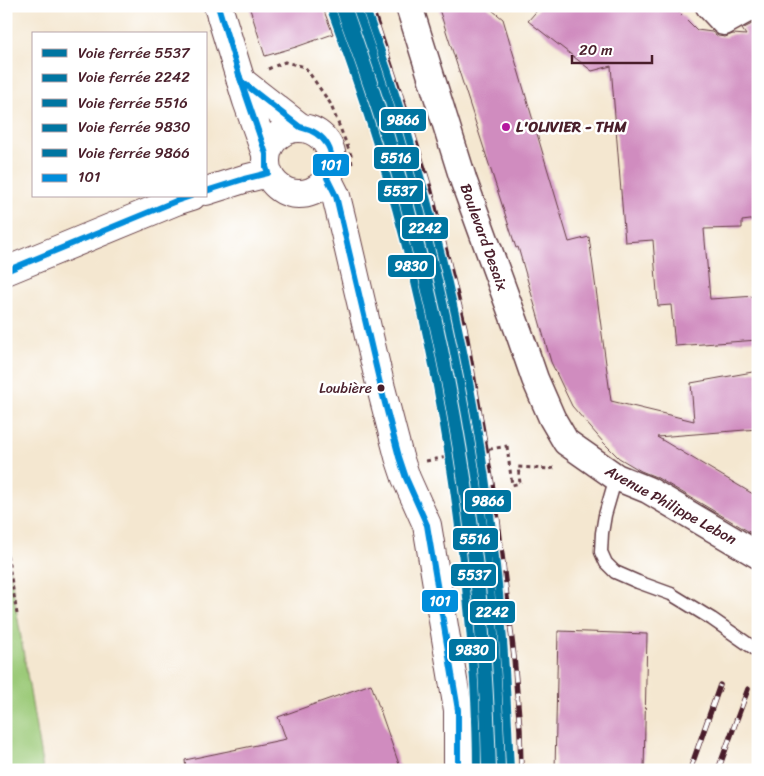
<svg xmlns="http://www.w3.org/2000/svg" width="764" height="776" font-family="Sriracha,sans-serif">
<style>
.green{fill:#9cca79;stroke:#737452}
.building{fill:#d08cbf}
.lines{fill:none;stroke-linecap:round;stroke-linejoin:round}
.lane-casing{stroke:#643d44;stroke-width:15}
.street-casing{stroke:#643d44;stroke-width:29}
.secondary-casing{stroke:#643d44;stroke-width:30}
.path{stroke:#643d44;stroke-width:3;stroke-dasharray:4 4;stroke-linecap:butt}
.lane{stroke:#fff;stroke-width:12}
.street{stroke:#fff;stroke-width:26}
.secondary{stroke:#fff;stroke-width:28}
.rail-casing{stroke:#4a1f2b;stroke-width:5.5}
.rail{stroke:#fff;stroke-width:4;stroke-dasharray:11;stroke-linecap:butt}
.path-bridge{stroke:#643d44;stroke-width:3;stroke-dasharray:4 4;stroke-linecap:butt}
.bus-1-casing{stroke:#fff;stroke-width:10}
.bus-1{stroke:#008ddb;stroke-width:6}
.rail-1-casing{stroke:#fff;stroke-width:11}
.rail-2-casing{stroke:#fff;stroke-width:11}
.rail-3-casing{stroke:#fff;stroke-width:11}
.rail-4-casing{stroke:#fff;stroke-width:11}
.rail-5-casing{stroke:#fff;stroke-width:11}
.rail-1{stroke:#0075a1;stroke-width:8}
.rail-2{stroke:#0075a1;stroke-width:8}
.rail-3{stroke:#0075a1;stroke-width:8}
.rail-4{stroke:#0075a1;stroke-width:8}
.rail-5{stroke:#0075a1;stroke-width:8}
.poi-dot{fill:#b5179e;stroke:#fff;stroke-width:2}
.bus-dot{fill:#4a1f2b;stroke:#fff;stroke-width:2}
.labels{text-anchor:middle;stroke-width:5;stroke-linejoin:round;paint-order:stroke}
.bus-label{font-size:14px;fill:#4a1f2b;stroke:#fff;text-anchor:end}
.poi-label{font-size:15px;font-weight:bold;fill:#4a1f2b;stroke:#fff;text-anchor:start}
.street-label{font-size:15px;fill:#4a1f2b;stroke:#fff}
.line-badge{stroke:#fff;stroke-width:2}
.badge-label{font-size:14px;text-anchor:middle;font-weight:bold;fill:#fff}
</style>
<rect width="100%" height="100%" fill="#fff"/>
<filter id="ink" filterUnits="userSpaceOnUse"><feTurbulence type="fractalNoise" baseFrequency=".02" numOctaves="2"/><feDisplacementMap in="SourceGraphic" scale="10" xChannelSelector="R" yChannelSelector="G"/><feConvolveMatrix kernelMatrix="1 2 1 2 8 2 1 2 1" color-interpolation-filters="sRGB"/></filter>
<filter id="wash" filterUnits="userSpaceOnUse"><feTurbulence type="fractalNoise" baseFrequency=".0096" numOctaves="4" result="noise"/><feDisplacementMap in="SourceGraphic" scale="20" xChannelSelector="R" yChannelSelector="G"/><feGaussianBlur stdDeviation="1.12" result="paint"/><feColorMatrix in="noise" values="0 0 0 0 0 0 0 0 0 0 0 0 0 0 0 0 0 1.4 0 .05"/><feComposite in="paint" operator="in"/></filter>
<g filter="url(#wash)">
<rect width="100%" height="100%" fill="#f4e7d0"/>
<!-- green -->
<polygon class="green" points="6,547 43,770 6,770"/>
<g id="blocks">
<!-- building -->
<g class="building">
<polygon points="249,6 322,6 333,34 296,47 265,56"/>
<polygon points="438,6 487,6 503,19 569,242 589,237 611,401 694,421 691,383 758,371 758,392 757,392 758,429 657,437 758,497 758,537 656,477 641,471 619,458 603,442 572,406 551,362 518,247 516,248"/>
<polygon points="541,6 673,6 697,30 712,32 718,36 725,37 733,34 746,35 742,29 758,21 758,219 742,221 742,228 704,229 710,299 756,296 758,340 675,346 671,305 658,306 653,240 625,242 611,66 592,71 528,21"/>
<polygon points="558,631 647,634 644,770 555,770"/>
<polygon points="371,684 401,770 186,770 185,760 286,739 278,717"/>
</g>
</g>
</g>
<g filter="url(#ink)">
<use href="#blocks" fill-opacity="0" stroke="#643d44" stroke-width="1"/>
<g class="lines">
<!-- lane casing -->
<g class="lane-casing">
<polyline id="lane" points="616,477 605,515 602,533 601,552 606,563 615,572 638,582 671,594 712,619 758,651"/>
</g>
<!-- street casing -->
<g class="street-casing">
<g id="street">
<polyline points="409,6 464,182 519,333 535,379 552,418 566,442 616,477 648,490 758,555"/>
<polyline points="709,6 724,22 753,6"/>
</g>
</g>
<!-- secondary casing -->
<g class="secondary-casing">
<g id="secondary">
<polyline points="218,6 247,101 266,154"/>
<polyline points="241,81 300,127"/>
<circle cx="299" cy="161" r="33"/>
<polyline points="327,178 336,196 345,233 381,388 399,457 406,478 427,525 458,710 458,770"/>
<polyline points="206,191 244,179 268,173"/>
<polyline points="6,271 176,201 192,196"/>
</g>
</g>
<!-- path -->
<g class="path">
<polyline points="268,69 285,62 305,67 330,103 351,155 352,165"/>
<polyline points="507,446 512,485 520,483 518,467 550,469 557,467"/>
<polyline points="6,547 17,614"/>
<polyline points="6,596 10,613 6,622"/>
</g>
<!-- lane -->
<use href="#lane" class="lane"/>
<!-- street -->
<use href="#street" class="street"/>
<!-- secondary -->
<use href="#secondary" class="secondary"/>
<!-- rail casing -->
<g class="rail-casing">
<g id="rail">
<polyline points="371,6 405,108 430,188 465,328 497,513 514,657 520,730 521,770"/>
<polyline points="690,770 720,685"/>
<polyline points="718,770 748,689"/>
</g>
</g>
<!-- rail -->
<use href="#rail" class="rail"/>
<!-- path-bridge -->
<polyline class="path-bridge" points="426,461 507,446"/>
<!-- bus-1 casing -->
<g class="bus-1-casing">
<g id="bus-1">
<path d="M218,6L241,81L300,127C326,133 339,153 327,178L336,196L381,388L399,457L406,478L427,525L458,710V770"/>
<polyline points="206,191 244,179 268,173 266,167 266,154 239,75"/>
<polyline points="6,271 176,201 191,196"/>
</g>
</g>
<!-- bus-1 -->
<use href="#bus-1" class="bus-1"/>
<!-- rail-1 casing -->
<g class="rail-1-casing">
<path id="rail-1" d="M339,6C357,55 375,105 390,155C431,293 459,435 474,578C481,642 485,706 486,770"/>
</g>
<!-- rail-2 casing -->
<g class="rail-2-casing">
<path id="rail-2" d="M356,6C422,187 466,375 488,566C495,634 499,702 501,770"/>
</g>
<!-- rail-3 casing -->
<g class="rail-3-casing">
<path id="rail-3" d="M348,9C413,189 457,377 479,567C486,634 490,702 492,770"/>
</g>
<!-- rail-4 casing -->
<g class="rail-4-casing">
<path id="rail-4" d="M331,9C349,58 366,107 381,157C423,294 450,436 465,578C472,642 477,706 477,770"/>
</g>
<!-- rail-5 casing -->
<g class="rail-5-casing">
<path id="rail-5" d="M365,6C431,187 476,375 496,566C504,634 507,702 510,770"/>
</g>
<!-- rail-1 -->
<use href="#rail-1" class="rail-1"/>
<!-- rail-2 -->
<use href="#rail-2" class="rail-2"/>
<!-- rail-3 -->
<use href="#rail-3" class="rail-3"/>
<!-- rail-4 -->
<use href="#rail-4" class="rail-4"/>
<!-- rail-5 -->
<use href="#rail-5" class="rail-5"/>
</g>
</g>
<!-- markers -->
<circle class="poi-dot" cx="506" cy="127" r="5"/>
<circle class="bus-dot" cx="381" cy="388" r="4.5"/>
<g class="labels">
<!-- bus labels -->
<g class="bus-label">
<text x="372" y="393">Loubière</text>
</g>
<!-- poi labels -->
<g class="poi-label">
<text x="516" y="132">L'OLIVIER - THM</text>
</g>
<!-- street labels -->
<g class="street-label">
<text transform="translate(484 237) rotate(70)" y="5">Boulevard Desaix</text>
<text transform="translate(671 505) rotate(29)" y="5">Avenue Philippe Lebon</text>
</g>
</g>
<g class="line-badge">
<rect x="380" y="108" width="47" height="24" rx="5" fill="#0075a1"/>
<rect x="373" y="146" width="47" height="24" rx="5" fill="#0075a1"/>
<rect x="312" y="153" width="38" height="24" rx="5" fill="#008ddb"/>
<rect x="377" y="179" width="47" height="24" rx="5" fill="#0075a1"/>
<rect x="401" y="216" width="48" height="24" rx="5" fill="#0075a1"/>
<rect x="387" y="254" width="48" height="24" rx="5" fill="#0075a1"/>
<rect x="464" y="489" width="48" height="24" rx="5" fill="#0075a1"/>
<rect x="452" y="527" width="47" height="24" rx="5" fill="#0075a1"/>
<rect x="450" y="563" width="47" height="24" rx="5" fill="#0075a1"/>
<rect x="421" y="589" width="38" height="24" rx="5" fill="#008ddb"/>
<rect x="469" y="600" width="47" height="24" rx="5" fill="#0075a1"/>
<rect x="448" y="638" width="48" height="24" rx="5" fill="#0075a1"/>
</g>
<g class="badge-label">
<text x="403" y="125">9866</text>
<text x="396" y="163">5516</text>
<text x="331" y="170">101</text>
<text x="400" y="196">5537</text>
<text x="425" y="233">2242</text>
<text x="411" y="271">9830</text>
<text x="488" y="506">9866</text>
<text x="475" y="544">5516</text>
<text x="474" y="580">5537</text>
<text x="440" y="606">101</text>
<text x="492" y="617">2242</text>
<text x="472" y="655">9830</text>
</g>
<!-- margin -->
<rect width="764" height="776" fill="none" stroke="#fff" stroke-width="25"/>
<!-- legend -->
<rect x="32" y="32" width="175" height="165" fill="#ffffff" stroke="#b7a5aa"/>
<rect x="42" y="49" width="25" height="8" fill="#0075a1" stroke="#b7a5aa"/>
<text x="78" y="58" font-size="15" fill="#4a1f2b">Voie ferrée 5537</text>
<rect x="42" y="74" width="25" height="8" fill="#0075a1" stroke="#b7a5aa"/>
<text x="78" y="82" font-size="15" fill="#4a1f2b">Voie ferrée 2242</text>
<rect x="42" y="99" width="25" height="8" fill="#0075a1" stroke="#b7a5aa"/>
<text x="78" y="108" font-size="15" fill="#4a1f2b">Voie ferrée 5516</text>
<rect x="42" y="124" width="25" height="8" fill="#0075a1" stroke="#b7a5aa"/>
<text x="78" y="132" font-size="15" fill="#4a1f2b">Voie ferrée 9830</text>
<rect x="42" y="149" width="25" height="8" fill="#0075a1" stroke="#b7a5aa"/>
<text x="78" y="158" font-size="15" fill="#4a1f2b">Voie ferrée 9866</text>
<rect x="42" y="174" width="25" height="8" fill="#008ddb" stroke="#b7a5aa"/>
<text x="78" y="182" font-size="15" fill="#4a1f2b">101</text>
<!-- scale -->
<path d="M572 55v8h80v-8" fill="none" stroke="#4a1f2b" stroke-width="2.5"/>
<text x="579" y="55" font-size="15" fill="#4a1f2b" stroke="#ffffff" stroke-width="4" paint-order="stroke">20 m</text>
</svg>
